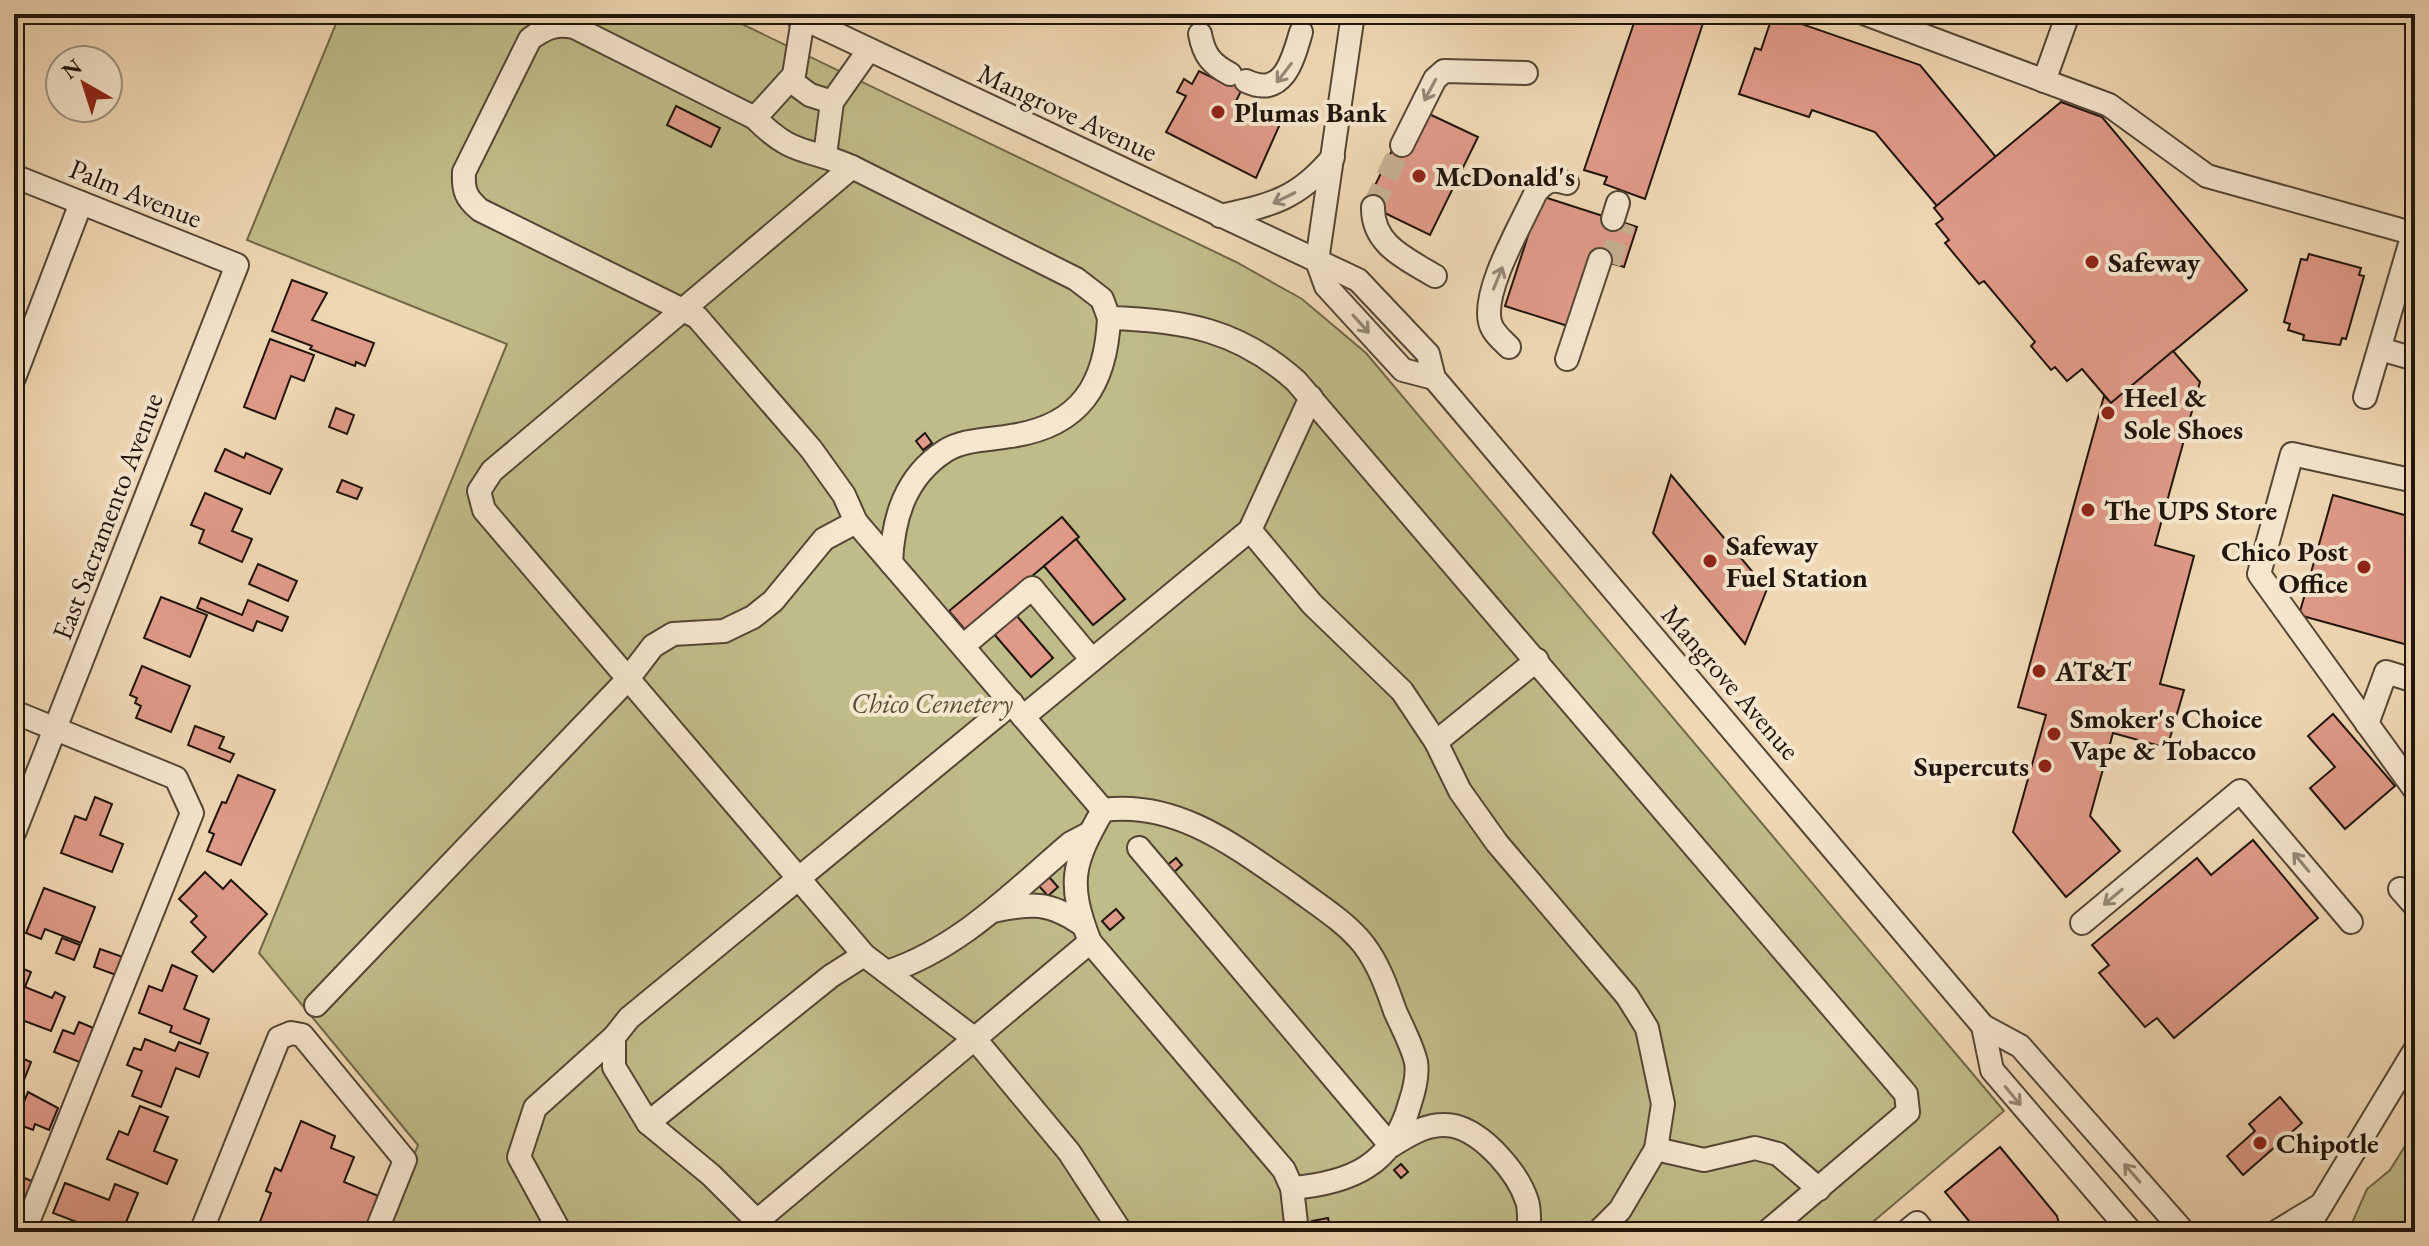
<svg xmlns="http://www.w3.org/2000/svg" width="2429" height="1246" font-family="'EB Garamond',serif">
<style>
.green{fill:#c0bc89;stroke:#70684a;stroke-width:2}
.building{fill:#e09a89;stroke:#20150c;stroke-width:2}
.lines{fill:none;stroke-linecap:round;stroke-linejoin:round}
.minor-tunnel{stroke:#c6b192;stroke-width:22;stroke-dasharray:22 11;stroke-linecap:butt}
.minor-casing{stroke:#544636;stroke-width:26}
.minor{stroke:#f5e6ce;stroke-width:22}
.oneway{stroke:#958877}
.poi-dot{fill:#8f2418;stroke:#f5e6ce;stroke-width:3}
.labels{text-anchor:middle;stroke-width:8;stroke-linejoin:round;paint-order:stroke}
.street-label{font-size:28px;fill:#20150c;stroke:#f5e6ce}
.poi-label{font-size:28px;font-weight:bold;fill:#20150c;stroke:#f5e6ce;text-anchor:start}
.park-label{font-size:28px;font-style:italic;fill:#584f38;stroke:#f5e6ce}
</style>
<rect width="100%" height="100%" fill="#f0d8b4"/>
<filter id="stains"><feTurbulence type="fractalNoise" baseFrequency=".0025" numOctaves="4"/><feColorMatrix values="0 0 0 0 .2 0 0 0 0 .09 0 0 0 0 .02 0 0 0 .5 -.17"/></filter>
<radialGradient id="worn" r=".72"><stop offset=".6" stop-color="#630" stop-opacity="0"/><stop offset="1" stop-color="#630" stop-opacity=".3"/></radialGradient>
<!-- green -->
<g class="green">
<polygon points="340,14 721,14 1236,262 1302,299 1366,353 2004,1111 1861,1232 383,1232 418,1145 259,953 507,344 247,240"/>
<polygon points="2415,1130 2415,1232 2348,1232 2367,1189 2390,1170"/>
</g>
<!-- building -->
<g class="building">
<polygon points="1637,14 1706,14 1645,199 1604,184 1607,177 1584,170"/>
<polygon points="1773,14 1920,65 1996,157 1937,206 1875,132 1812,110 1809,117 1739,94 1755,48 1761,50"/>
<polygon points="1234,67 1249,75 1236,101 1280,124 1256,178 1166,132 1186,96 1177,92 1184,79 1192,84 1199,71 1225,84"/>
<polygon points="2061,102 2102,117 2247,290 2111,403 2082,369 2067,381 2055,367 2051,370 2031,346 2035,342 1984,281 1979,284 1945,243 1949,240 1936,224 1943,219 1934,208"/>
<polygon points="676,106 720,128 711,147 667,125"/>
<polygon points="1427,113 1478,137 1430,235 1366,204 1396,142"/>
<polygon points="1541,196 1637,227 1624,267 1597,259 1574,328 1505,306"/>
<polygon points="2309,254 2361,268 2359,275 2364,276 2346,339 2342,338 2340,345 2303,340 2304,335 2288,330 2290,324 2284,322 2301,259 2307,260"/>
<polygon points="292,280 327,293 312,320 374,343 365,366 356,362 355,366 310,349 312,346 272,331"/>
<polygon points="270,339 314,355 304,381 291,376 275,419 244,407"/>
<polygon points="2173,351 2200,382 2155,545 2194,556 2160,684 2184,690 2167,748 2113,733 2090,816 2120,851 2066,897 2013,832 2046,715 2018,707 2104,396 2111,403"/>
<polygon points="336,408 354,415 347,434 329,427"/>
<polygon points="925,433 932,443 923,450 916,441"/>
<polygon points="225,449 244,458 246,453 282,469 270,494 215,471"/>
<polygon points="1671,475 1767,589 1745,644 1653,533"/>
<polygon points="342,480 362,488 357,499 337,492"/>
<polygon points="205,493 242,509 232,531 252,539 242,562 199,543 204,530 191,525"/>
<polygon points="2333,495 2415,518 2415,647 2299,615"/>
<polygon points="1062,517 1079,537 966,631 949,611"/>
<polygon points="1076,539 1125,599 1093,625 1044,566"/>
<polygon points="258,564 297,581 288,601 249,584"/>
<polygon points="161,597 207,615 190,657 144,638"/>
<polygon points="201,598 242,615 248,600 288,617 282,631 257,621 253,631 197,608"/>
<polygon points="1016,615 1053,658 1031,677 994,634"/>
<polygon points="142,666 190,686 171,732 136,718 141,706 135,703 137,698 130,695"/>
<polygon points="2333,714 2395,786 2345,829 2310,788 2335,767 2308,736"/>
<polygon points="195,726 224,737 219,748 234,754 230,762 188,745"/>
<polygon points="238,775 275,790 241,865 207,851 214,834 209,832 222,802 226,803"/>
<polygon points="95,797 112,804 100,835 123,844 112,872 61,853 75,816 86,820"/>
<polygon points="2253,840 2318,918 2174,1038 2157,1018 2145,1027 2099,973 2109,965 2092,945 2197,858 2211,875"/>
<polygon points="1176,858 1182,865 1172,874 1165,867"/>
<polygon points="205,872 223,889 231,880 267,914 213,972 192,952 206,937 191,922 197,916 179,899"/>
<polygon points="1049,877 1058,887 1048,896 1039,886"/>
<polygon points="44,888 95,907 81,943 45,929 41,939 26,933"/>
<polygon points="1116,909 1124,918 1110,930 1102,921"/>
<polygon points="62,938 80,945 74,960 56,953"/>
<polygon points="100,949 123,957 116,975 94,967"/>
<polygon points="172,965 197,976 184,1009 209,1019 200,1044 170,1032 172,1026 139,1013 149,986 162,991"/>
<polygon points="16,966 31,972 25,987 52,998 55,992 65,997 51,1031 14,1017"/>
<polygon points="79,1022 96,1029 82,1063 54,1052 63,1030 74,1034"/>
<polygon points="145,1039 175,1051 179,1042 208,1053 199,1077 176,1068 161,1107 132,1096 142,1071 127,1065 134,1048 141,1050"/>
<polygon points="14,1055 31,1062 24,1080 19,1078 14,1090"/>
<polygon points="28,1092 58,1108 49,1130 35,1124 33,1130 15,1123"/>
<polygon points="2280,1097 2302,1123 2243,1175 2227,1156 2255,1131 2249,1124"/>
<polygon points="140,1106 168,1117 154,1151 177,1160 167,1184 107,1159 119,1131 128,1135"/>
<polygon points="301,1121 335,1136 331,1148 354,1157 344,1182 381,1197 366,1232 297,1232 289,1229 288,1232 256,1232 271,1193 266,1191 275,1168 281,1171"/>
<polygon points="2000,1147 2057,1216 2061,1232 1978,1232 1945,1192"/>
<polygon points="1401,1164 1408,1172 1401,1178 1394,1170"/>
<polygon points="15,1174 34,1182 23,1207 14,1203"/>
<polygon points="65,1183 109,1200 115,1184 138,1193 122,1232 103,1232 53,1213"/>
<polygon points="1328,1218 1330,1228 1313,1231 1312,1221"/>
</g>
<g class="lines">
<!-- minor-tunnel -->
<g class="minor-tunnel">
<polyline points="1373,207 1402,145"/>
<polyline points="1610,263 1624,223"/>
</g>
<!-- minor casing -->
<g class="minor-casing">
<g id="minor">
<polyline points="794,14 1358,280 1428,354 1434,378 1983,1026 2020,1046 2184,1232"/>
<polyline points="1353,14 1317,261 1326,286 1403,370 1434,378"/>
<polyline points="1866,14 2109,105 2207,176 2415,234"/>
<path d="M1200,34C1204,55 1211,64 1230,74"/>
<polyline points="791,81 810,95 832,102"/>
<path d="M1246,81C1283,99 1293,60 1301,32"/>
<polyline points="2044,81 2068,14"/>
<polyline points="755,118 794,75 803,19"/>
<polyline points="1402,145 1435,79 1444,71 1526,73"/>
<polyline points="825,155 832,102 868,51"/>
<polyline points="852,167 492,471 479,491 484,510 864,955 975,1039 1069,1152 1121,1232"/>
<polyline points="14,176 237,265 14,833"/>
<path d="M1373,207C1372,245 1407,259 1435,276"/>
<path d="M1220,216C1272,205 1298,199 1333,157"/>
<polyline points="1613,219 1618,203"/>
<path d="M1509,347C1502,340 1492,332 1490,322C1482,290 1522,223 1536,192C1546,181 1552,178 1567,183"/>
<polyline points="2380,349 2415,359"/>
<polyline points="1567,359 1600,260"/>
<polyline points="14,378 81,203"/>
<polyline points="2365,397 2413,234"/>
<polyline points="2415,481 2292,454 2259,574 2415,790"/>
<polyline points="1250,530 1312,604 1402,691 1436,742 1460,791 1497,843 1627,996 1647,1028 1663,1104 1656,1149 1620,1210 1598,1232"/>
<path d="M891,563C893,518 905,477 945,451C964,439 989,440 1011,436C1080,426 1106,385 1109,318"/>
<polyline points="963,646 1032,588 1092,660"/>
<polyline points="14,712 176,778 192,813 24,1232"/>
<polyline points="1023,717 1250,530 1311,397"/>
<polyline points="2367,724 2386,672 2415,681"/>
<polyline points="1436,742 1537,660"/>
<path d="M1103,810L880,550L856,522L844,495L811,449L697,317L480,210C466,198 463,191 464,172L530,39C545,28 556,23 574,27L755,118C793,157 807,147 852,167L1076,279L1102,299L1109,318C1184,320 1239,330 1296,381L1906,1094L1908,1112L1767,1232"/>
<path d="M1103,810C1177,800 1236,847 1294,887C1318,905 1346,922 1364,945C1379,965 1387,988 1395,1011C1402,1027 1412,1045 1416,1062C1418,1074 1414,1091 1410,1103C1393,1165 1351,1183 1292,1188"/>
<path d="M1103,810C1072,864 1067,883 1090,942L1284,1170L1292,1188L1297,1232"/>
<path d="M1139,848L1391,1146C1410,1134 1430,1121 1454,1126C1484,1133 1518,1173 1527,1201C1530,1210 1529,1222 1529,1232"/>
<polyline points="2400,889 2415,906"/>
<path d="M993,911C1032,903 1049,901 1083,925"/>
<polyline points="2082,923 2240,791 2351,922"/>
<path d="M887,972C960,948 1013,892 1071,843L1090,833"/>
<polyline points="316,1005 627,680 653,646 673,634 724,631 753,617 773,601 824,539 856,522"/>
<polyline points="1983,1026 1992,1070 2131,1232"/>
<polyline points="648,1123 831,976 864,955"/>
<polyline points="1656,1149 1704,1160 1755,1148 1778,1154 1819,1189"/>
<polyline points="757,1221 1090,942"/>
<polyline points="201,1232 279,1038 291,1033 302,1035 405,1160 376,1232"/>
<polyline points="560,1232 519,1157 535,1108 614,1037"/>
<polyline points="768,1232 711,1175 648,1123 614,1067 614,1037 629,1018 1012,703"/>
<polyline points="1906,1232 1917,1223 1924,1232"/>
<polyline points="2276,1232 2319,1206"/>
<polyline points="2305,1232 2415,1050"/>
</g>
</g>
<!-- minor -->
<use href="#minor" class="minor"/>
</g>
<!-- one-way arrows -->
<defs><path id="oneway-shaft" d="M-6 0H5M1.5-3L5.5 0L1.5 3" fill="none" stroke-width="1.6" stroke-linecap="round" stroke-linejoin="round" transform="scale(2)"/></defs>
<g class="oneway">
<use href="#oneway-shaft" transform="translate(1284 73) rotate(128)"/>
<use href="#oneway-shaft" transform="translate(1430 90) rotate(118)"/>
<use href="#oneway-shaft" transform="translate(1284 198) rotate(154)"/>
<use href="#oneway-shaft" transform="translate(1498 278) rotate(-68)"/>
<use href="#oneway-shaft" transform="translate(1361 324) rotate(48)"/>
<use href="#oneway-shaft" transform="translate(2301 862) rotate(-130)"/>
<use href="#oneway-shaft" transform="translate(2113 897) rotate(140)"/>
<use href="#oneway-shaft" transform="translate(2013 1096) rotate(50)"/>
<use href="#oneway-shaft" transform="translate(2132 1173) rotate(-131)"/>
</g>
<!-- markers -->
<g class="poi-dot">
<circle cx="1218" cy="112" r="8"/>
<circle cx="1419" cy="176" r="8"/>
<circle cx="2092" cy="262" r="8"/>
<circle cx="2108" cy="413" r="8"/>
<circle cx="2088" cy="510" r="8"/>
<circle cx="1710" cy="561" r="8"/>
<circle cx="2364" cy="567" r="8"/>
<circle cx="2039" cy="671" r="8"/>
<circle cx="2054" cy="734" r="8"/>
<circle cx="2045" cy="766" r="8"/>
<circle cx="2260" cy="1143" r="8"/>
</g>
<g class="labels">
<!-- street labels -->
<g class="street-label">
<text transform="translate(1068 112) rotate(25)" y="10">Mangrove Avenue</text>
<text transform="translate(136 193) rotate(22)" y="10">Palm Avenue</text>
<text transform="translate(107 516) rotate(-69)" y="10">East Sacramento Avenue</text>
<text transform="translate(1731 682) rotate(49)" y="10">Mangrove Avenue</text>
</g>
<!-- poi labels -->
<g class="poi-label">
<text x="1234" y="122">Plumas Bank</text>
<text x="1435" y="186">McDonald's</text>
<text x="2108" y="272">Safeway</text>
<text x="2124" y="407">Heel &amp;<tspan x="2124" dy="32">Sole Shoes</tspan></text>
<text x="2104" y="520">The UPS Store</text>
<text x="1726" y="555">Safeway<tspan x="1726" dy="32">Fuel Station</tspan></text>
<text x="2348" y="561" text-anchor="end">Chico Post<tspan x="2348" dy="32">Office</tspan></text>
<text x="2055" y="681">AT&amp;T</text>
<text x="2070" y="728">Smoker's Choice<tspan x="2070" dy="32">Vape &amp; Tobacco</tspan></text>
<text x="2029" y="776" text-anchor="end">Supercuts</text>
<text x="2276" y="1153">Chipotle</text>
</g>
<!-- park labels -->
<g class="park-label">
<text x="932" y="713">Chico Cemetery</text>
</g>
</g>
<!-- margin -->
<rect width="2429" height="1246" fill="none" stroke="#f0d8b4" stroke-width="48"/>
<rect x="16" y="16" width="2397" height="1214" fill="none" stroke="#20150c" stroke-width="4"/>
<rect x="24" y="24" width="2381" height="1198" fill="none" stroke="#20150c" stroke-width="2"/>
<!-- north arrow -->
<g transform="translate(84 84) rotate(321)"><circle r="38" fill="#f5e6ce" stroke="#a09280" stroke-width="2"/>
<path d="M0-6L14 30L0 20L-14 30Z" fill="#8f2418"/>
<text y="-12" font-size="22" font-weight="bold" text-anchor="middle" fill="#20150c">N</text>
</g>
<rect width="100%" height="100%" filter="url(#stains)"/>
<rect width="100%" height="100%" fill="url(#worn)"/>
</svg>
